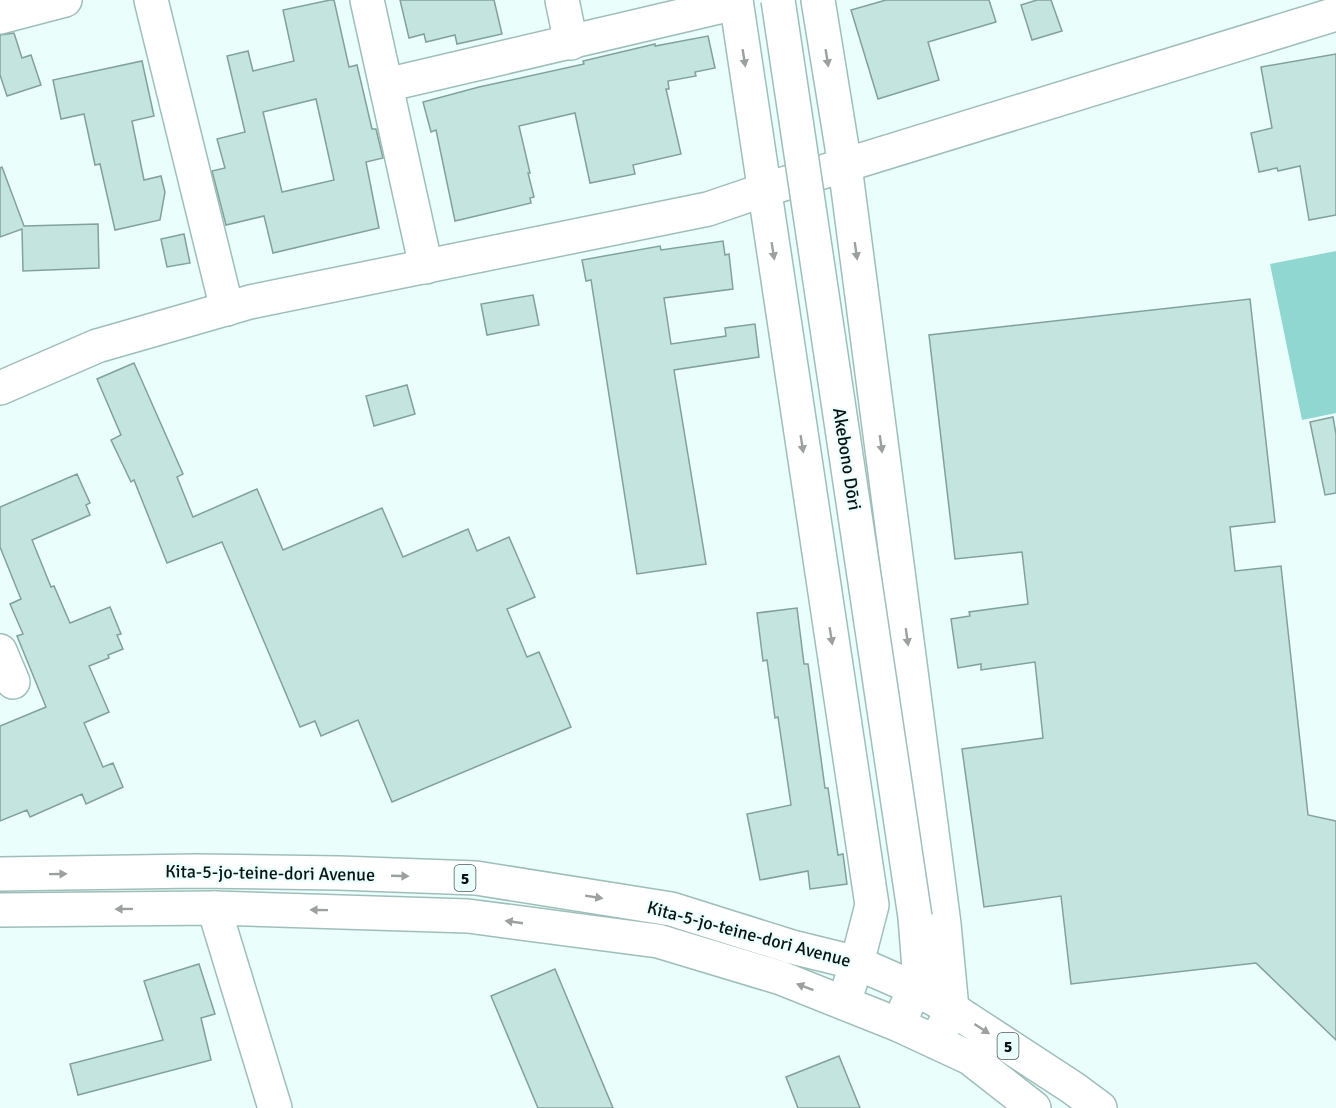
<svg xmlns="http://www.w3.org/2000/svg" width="1336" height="1108" font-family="Signika,sans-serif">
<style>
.green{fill:#91d7d1}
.building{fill:#c4e4e0;stroke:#82a19d;stroke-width:1.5;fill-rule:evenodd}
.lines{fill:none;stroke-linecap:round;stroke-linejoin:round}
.minor-casing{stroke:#9fbeba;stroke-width:36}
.tertiary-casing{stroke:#9fbeba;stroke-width:36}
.trunk-casing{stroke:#9fbeba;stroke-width:36}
.minor{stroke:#fff;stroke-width:33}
.tertiary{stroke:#fff;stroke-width:33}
.trunk{stroke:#fff;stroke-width:33}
.tertiary-bridge-casing{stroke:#9fbeba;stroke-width:36;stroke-linecap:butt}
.tertiary-bridge{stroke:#fff;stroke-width:33}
.oneway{fill:#9ca1a0}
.labels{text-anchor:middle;stroke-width:4.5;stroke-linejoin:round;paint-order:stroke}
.shield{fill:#eafefb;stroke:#4c5a58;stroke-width:1.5}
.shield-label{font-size:16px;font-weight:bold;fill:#081312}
.street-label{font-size:18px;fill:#081312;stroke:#eafefb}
</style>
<rect width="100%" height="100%" fill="#eafefb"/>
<!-- green -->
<polygon class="green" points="1336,251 1336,413 1302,420 1270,264"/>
<!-- building -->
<g class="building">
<path d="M330,0H334L349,67L357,65L372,129H376L383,158L366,162L379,228L273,253L264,216L226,225L212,171L225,168L217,139L245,132L227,56L248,51L253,71L294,61L283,10ZM316,99L334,180L282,192L263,112Z"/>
<polygon points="400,0 494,0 502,34 457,44 455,35 426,42 424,34 409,38"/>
<polygon points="886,0 989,0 996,22 928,42 939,80 878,99 851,10"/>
<polygon points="1037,0 1051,0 1062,31 1032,40 1021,5"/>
<polygon points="14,33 22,58 31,55 41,85 7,96 0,75 0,35"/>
<polygon points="708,36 715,68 695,72 696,76 668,81 669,89 666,89 681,154 633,165 635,174 590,183 575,113 519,126 530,173 528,173 534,197 530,198 531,203 455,221 436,130 431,132 423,102 479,87 584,64 583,61 655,44 655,46"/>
<polygon points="1336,54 1336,215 1309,220 1300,166 1278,171 1277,168 1259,172 1251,133 1272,128 1261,67"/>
<polygon points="142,61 154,116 132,121 144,180 161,176 165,192 160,220 115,230 100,164 95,165 84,114 61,119 53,80"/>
<polygon points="2,167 24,226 98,224 99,268 23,271 22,229 0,237 0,168"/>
<polygon points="184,234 190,263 167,267 161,239"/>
<polygon points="723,241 725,255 729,254 733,289 664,298 671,344 726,336 725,328 755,324 759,357 674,370 706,564 637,574 591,280 586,281 582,260 660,246 661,250"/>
<polygon points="533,295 539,325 487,335 481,304"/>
<polygon points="1250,299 1275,522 1230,527 1235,571 1281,566 1308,815 1336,821 1336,1040 1256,963 1071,984 1061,896 984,907 962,749 1043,738 1035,662 981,670 981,664 958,668 951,619 970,616 969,612 1028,604 1022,552 955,559 929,335"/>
<polygon points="134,363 183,474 177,477 193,517 257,489 283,550 382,508 403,557 468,529 477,551 509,537 535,597 507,609 527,657 539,652 571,727 392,802 358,720 321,736 315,721 300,727 222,542 167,563 134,480 131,482 111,440 121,435 97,379"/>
<polygon points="407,385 415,414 374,426 366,396"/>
<polygon points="1333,417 1336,434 1336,493 1325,495 1310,422"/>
<polygon points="77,474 90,503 86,505 90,515 32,540 51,587 54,586 70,623 110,607 121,634 117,635 123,649 108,655 109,658 89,666 109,712 84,723 103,767 113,763 123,787 86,804 82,794 30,817 27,810 0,821 0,726 46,707 17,636 23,634 10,604 21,599 0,547 0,507"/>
<polygon points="797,608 804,664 808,664 825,788 828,788 838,855 843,854 847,884 810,889 808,871 760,880 747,814 791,805 778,717 775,718 767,660 763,661 757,613"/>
<polygon points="199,964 215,1014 201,1018 211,1060 78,1095 70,1064 163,1040 144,981"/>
<polygon points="555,969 613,1108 538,1108 491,996"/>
<polygon points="839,1056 860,1108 798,1108 786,1077"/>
</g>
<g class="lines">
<!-- minor casing -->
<g class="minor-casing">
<g id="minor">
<polyline points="151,0 227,309"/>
<polyline points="367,0 426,267"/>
<polyline points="562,0 571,43"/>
<polyline points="736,0 872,905 857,963 844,1002"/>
<polyline points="818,0 845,166 944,924 952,1009 936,1042"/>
<polyline points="0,17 65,0"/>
<polyline points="386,85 736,3"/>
<polyline points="0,388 97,346 250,302 708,209 764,190 1336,14"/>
<polyline points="0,651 13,682"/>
<polyline points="214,908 275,1108"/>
</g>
</g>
<!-- tertiary casing -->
<g class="tertiary-casing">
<polyline id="tertiary" points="899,1025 914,988 919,969 915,917"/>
</g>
<!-- trunk casing -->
<g class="trunk-casing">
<g id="trunk">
<polyline points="0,874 197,871 339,873 476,878 671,909 792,947 857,963 914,988 952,1009 1073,1088 1100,1108"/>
<polyline points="0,910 214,908 468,916 658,941 781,978 899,1025 970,1058 1034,1108"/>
</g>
</g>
<!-- minor -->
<use href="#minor" class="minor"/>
<!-- tertiary -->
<use href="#tertiary" class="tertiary"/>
<!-- trunk -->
<use href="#trunk" class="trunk"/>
<!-- tertiary-bridge casing -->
<g class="tertiary-bridge-casing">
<polyline id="tertiary-bridge" points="778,0 915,917"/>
</g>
<!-- tertiary-bridge -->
<use href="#tertiary-bridge" class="tertiary-bridge"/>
</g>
<!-- one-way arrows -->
<defs><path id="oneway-solid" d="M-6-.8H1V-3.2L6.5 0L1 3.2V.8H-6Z" transform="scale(1.5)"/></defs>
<g class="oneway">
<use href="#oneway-solid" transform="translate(744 58) rotate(81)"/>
<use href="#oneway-solid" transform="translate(827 58) rotate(81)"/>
<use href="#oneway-solid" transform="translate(773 251) rotate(81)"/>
<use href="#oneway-solid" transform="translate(856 251) rotate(82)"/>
<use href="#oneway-solid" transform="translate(802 444) rotate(81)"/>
<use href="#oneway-solid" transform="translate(881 444) rotate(82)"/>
<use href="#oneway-solid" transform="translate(831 636) rotate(81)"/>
<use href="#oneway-solid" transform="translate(907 637) rotate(82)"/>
<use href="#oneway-solid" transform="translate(58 874) rotate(-1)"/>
<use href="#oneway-solid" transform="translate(400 876) rotate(2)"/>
<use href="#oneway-solid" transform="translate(594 897) rotate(9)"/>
<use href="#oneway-solid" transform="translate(124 909) rotate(179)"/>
<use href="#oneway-solid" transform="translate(319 910) rotate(-179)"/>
<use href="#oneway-solid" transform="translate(514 922) rotate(-172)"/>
<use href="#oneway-solid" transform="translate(805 987) rotate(-159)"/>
<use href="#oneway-solid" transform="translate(982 1029) rotate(33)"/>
</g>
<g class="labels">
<!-- shield labels -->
<g class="shield">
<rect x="454.5" y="865" width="21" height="26" rx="4.5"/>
<rect x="997.5" y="1033" width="21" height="26" rx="4.5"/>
</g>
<g class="shield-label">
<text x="465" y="884">5</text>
<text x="1008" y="1052">5</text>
</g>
<!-- street labels -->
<g class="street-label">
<text transform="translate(847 459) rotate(81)" y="6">Akebono Dōri</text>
<text transform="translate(270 873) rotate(1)" y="6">Kita-5-jo-teine-dori Avenue</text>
<text transform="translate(749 934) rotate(15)" y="6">Kita-5-jo-teine-dori Avenue</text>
</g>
</g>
</svg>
